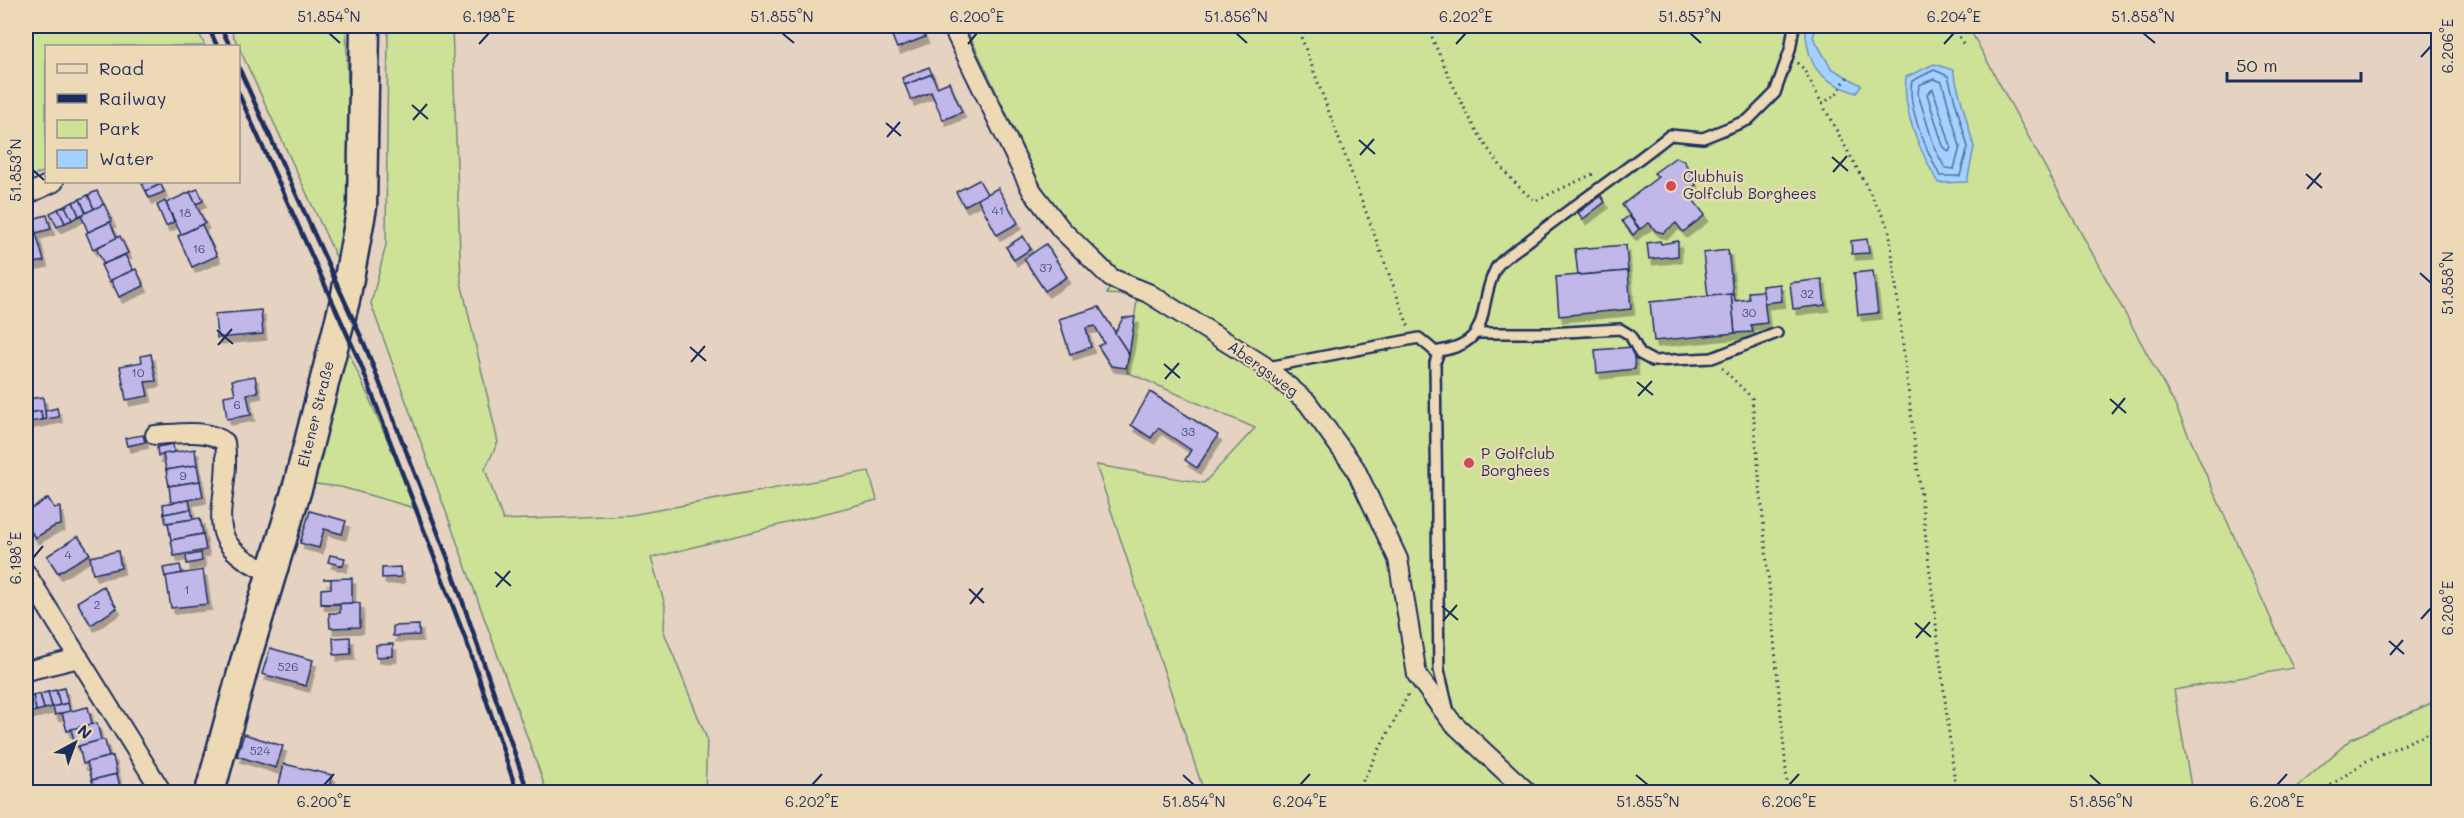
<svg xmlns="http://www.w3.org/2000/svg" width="2464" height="818" font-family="Mali,sans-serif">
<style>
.green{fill:#cde297;stroke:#74887a;stroke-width:1.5}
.water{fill:#a4d1ff;stroke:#6d90bf;stroke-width:1.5}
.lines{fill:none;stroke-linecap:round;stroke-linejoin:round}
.shore{stroke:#52709e;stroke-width:1.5}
.building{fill:#c1b7e8;stroke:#1b2f5e;stroke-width:1.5;filter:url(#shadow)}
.lane-casing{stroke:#1b2f5e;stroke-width:14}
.street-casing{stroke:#1b2f5e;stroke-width:22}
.primary-casing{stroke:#1b2f5e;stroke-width:33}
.path{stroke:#1b2f5e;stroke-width:3;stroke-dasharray:1.5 4.5;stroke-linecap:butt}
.lane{stroke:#eed9b7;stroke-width:9}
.street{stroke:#eed9b7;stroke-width:18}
.primary{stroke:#eed9b7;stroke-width:28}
.rail{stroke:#1b2f5e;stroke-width:4.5}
.ticks{fill:none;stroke:#1b2f5e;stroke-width:2}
.poi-dot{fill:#d1495b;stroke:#eed9b7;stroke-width:2}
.labels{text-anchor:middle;stroke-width:4.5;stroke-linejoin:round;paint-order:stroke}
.number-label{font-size:12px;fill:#445180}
.poi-label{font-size:15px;fill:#1b2f5e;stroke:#eed9b7;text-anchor:start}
.street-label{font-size:15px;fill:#1b2f5e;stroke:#eed9b7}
.neatline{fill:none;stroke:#1b2f5e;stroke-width:2}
.ticks-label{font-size:15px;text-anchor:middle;fill:#1b2f5e}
</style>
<defs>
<filter id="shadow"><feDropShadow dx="3.5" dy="6" stdDeviation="0" flood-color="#0004"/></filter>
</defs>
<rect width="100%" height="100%" fill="#e5d2c1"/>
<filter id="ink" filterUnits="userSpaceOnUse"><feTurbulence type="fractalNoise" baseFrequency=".0167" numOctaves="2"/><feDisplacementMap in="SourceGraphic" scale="12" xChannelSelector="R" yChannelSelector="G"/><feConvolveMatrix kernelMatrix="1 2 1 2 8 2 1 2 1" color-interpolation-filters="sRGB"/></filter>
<g filter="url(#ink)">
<!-- green -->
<g class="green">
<polygon points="26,26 196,26 205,46 46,46 46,171 26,178"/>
<polygon points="229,26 346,26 349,118 347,219 338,261"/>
<polygon points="388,26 452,26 461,282 498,442 485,469 503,520 631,515 869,471 877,500 651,558 665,605 664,632 707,739 705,792 547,792 371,304 386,245"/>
<polygon points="965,26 1968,26 2174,403 2293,668 2174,690 2192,792 1204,792 1096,465 1204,483 1255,428 1127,372 1137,300 1124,295 1107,294 1117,269 1067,222 1043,190"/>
<polygon points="338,328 418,509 341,487 299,482"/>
<polygon points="2438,700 2438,792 2292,792 2351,739"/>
</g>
<!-- water -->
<g class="water">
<path d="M1805,26H1817L1813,37L1831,68L1861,85L1856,93C1816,78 1809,68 1805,26Z"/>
<path d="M1934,64L1953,70L1974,147L1967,182L1938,183C1921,152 1902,113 1906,77Z"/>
</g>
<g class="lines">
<!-- shore -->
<g class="shore">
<path d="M1934,70L1948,76L1968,147L1960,176H1940C1928,153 1906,106 1912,81Z"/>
<polygon points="1934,79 1942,82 1960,147 1954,169 1945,168 1935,149 1918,94 1919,85"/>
<polygon points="1933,89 1951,147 1949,152 1943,146 1927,94"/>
</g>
</g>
<!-- building -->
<g class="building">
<polygon points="888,26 920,26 925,37 897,48"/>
<polygon points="929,67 932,74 905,85 902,78"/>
<polygon points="932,74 937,87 949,82 962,112 943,120 931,92 911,100 905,85"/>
<polygon points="1676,157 1684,161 1688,168 1696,185 1687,192 1705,215 1683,232 1676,223 1663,233 1656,231 1649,223 1640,229 1622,205 1658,177 1654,173"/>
<polygon points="979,180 987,194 964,206 956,192"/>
<polygon points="148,182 159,182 161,184 146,191 142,184"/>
<polygon points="161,184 164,192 149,198 146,191"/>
<polygon points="998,188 1018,223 997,235 978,199"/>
<polygon points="198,189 203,201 196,204 190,192"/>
<polygon points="97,191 104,205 94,209 88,195"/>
<polygon points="190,192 205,223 178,236 181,234 166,203"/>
<polygon points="88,195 94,209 86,213 80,199"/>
<polygon points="1601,196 1605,202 1583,219 1578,213"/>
<polygon points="80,199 86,213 79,216 73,202"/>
<polygon points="165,201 174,222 166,226 157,205"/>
<polygon points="73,202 79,216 72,220 65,206"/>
<polygon points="104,204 112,221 88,232 81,215"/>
<polygon points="65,206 72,220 65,223 58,209"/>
<polygon points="58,209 65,223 57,227 50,213"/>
<polygon points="47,215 51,229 36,233 32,219"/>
<polygon points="1629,216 1639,229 1633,235 1622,221"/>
<polygon points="110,222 117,238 93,249 86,233"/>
<polygon points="205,223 202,225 217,256 192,267 178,236"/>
<polygon points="26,229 30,230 31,234 36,233 44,261 26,265"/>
<polygon points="120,236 128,253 104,264 96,248"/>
<polygon points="1023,236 1031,249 1014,260 1006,247"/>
<polygon points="1867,239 1869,253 1852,254 1851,241"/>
<polygon points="1660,241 1661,244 1678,241 1678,256 1649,259 1647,243"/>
<polygon points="1046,244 1067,277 1045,291 1024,259"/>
<polygon points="1626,245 1628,271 1578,275 1575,249"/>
<polygon points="1728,250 1733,294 1708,296 1703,253"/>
<polygon points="125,255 133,270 109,282 101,265"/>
<polygon points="136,269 144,286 119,297 111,280"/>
<polygon points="1628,271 1631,309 1559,316 1556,277"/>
<polygon points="1873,271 1878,313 1858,315 1854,273"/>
<polygon points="1822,279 1825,305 1793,309 1790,283"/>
<polygon points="1780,284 1782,301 1764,303 1762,286"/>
<polygon points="1763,291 1767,323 1751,325 1753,332 1735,333 1731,294 1734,294 1735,301 1749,299 1748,292"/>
<polygon points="1731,294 1735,333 1654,341 1650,302"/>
<polygon points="1099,307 1129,354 1126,368 1111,366 1098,346 1104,343 1095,326 1086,328 1091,347 1070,354 1059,319"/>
<polygon points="261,310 263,334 217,338 215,314"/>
<polygon points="1135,317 1129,354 1115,333 1123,318"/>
<polygon points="1633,347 1635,369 1597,373 1595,350"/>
<polygon points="151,354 156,381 145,382 148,396 126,400 120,366 142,362 141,356"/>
<polygon points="255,376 258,392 247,394 251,415 227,419 224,396 235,394 232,380"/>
<polygon points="1150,392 1218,435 1197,468 1185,460 1191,450 1158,428 1151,438 1131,425"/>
<polygon points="43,397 46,419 42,420 41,411 29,413 27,399"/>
<polygon points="57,408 59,417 46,419 45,411"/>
<polygon points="41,411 42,420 30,422 29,413"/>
<polygon points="143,435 145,442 127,446 125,438"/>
<polygon points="173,444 174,452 158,456 157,447"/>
<polygon points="195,449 197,465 166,470 163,454"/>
<polygon points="197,465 200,481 169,486 166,470"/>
<polygon points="200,481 203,497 171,503 169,486"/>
<polygon points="48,498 54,508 60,507 61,525 55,526 35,538 26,523 26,512"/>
<polygon points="189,500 191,509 164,514 163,504"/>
<polygon points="191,509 193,519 166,523 164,514"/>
<polygon points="310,511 346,521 342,534 324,529 319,548 300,543"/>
<polygon points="200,518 203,534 171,540 168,523"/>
<polygon points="203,534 206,550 174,556 171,540"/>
<polygon points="78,536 90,554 58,573 47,556"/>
<polygon points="118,551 121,568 93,574 90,557"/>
<polygon points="201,553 202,561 187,564 186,556"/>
<polygon points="330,555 345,558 343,566 328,562"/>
<polygon points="180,565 182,573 165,577 163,568"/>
<polygon points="400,567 401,577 382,578 382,568"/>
<polygon points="203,570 208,604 171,608 166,576"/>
<polygon points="352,578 352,602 360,603 321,604 321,589 331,588 331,579 323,579"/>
<polygon points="103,586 117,608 91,625 77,602"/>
<polygon points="360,603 360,627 330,628 329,613 340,613 340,604 321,604"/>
<polygon points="419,625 419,635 393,636 393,626"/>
<polygon points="350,637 351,654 334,655 333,638"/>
<polygon points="393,644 393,656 376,657 376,645"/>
<polygon points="270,648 313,660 306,686 262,674"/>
<polygon points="64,688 68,703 60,705 56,690"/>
<polygon points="56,690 60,705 52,707 48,692"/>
<polygon points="48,692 52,707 44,709 40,694"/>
<polygon points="40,694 44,709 36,711 33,696"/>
<polygon points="33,696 36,711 28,713 26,698"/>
<polygon points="68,703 70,711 55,715 53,707"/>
<polygon points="88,707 92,724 67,731 62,713"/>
<polygon points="97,723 101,740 76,747 71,729"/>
<polygon points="244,734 283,746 276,768 237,756"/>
<polygon points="101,740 105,740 109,757 83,764 79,746"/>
<polygon points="113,756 117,774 92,780 87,762"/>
<polygon points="284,764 332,775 328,792 277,792"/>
<polygon points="117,774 121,791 95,792 92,780"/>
</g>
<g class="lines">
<!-- lane casing -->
<g class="lane-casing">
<g id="lane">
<polyline points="1476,333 1549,333 1620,329 1630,335 1640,354 1653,361 1712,358 1777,333"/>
<polyline points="1268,367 1419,338 1438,354"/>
<path d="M1448,708L1439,670L1435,363L1439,351C1495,343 1476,306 1496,268C1501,259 1518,249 1527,242C1574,205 1624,172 1670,135L1703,138L1748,120L1775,93L1790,50L1794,26"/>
</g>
</g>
<!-- street casing -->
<g class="street-casing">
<g id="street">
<polyline points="952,26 1032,191 1061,229 1111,278 1148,293 1263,365 1307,402 1355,468 1398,559 1417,675 1451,721 1527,792"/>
<polyline points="26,195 54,182"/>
<path d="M155,435C178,434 205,428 225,442C233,506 191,541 272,573"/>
<polyline points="26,573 162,792"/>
<polyline points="26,671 79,658"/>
</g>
</g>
<!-- primary casing -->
<g class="primary-casing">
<polyline id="primary" points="210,792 245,662 299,482 345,300 362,207 365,26"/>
</g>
<!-- path -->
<g class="path">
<polyline points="1297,26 1409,328"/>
<path d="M1427,26C1453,86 1482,159 1535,201L1595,173"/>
<polyline points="1954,26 1963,44"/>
<polyline points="1797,63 1803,68 1889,228 1956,792"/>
<polyline points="1822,104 1836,94 1849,75"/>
<polyline points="1722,368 1752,398 1788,792"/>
<polyline points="1357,792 1409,693"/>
<polyline points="2321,792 2368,760 2438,729"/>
</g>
<!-- lane -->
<use href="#lane" class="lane"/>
<!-- street -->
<use href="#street" class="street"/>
<!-- primary -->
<use href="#primary" class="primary"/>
<!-- rail -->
<g class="rail">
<polyline points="208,26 217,46"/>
<polyline points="220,26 230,46"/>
<polyline points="238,66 366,348 447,556 528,792"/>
<polyline points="238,92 361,365 470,651 517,792"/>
</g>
</g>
</g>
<!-- ticks -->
<path class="ticks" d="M329,33L340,43M782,33L794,43M1236,33L1247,43M1690,33L1701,43M2143,33L2155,43M479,44L489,33M968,44L977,33M1456,44L1466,33M1944,44L1954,33M2421,57L2431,46M412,105L428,119M413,120L427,104M886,123L901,136M887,137L900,122M1359,140L1375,154M1360,155L1374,139M1832,157L1848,171M33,170L44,180M1833,172L1847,156M2306,174L2322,188M2307,189L2321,173M2420,273L2431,283M217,330L233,344M218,345L232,329M690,347L706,361M691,362L705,346M1164,364L1180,378M1165,379L1179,363M1637,382L1653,395M1638,396L1652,381M2110,399L2126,413M2112,414L2125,398M33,558L43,546M495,572L511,586M496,587L510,571M969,589L984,603M970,604L983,588M1442,606L1458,620M2421,619L2431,608M1443,621L1457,605M1915,623L1931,637M1916,638L1930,622M2389,641L2404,654M2390,655L2403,640M1183,775L1194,785M1636,775L1648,785M2090,775L2101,785M324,785L334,774M812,785L822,774M1300,785L1310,774M1789,785L1799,774M2277,785L2287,774"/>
<!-- markers -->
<g class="poi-dot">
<circle cx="1671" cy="186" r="6"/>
<circle cx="1469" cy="463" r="6"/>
</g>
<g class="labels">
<!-- number labels -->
<g class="number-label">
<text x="998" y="215">41</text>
<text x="185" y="217">18</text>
<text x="199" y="253">16</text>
<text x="1046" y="272">37</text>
<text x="1807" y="298">32</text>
<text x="1749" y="317">30</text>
<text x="138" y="377">10</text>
<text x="237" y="409">6</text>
<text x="1188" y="436">33</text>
<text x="183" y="480">9</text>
<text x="68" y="559">4</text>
<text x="187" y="594">1</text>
<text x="97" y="609">2</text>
<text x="288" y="671">526</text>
<text x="260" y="755">524</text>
</g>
<!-- poi labels -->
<g class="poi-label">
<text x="1683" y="182">Clubhuis<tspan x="1683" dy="17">Golfclub Borghees</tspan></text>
<text x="1481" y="459">P Golfclub<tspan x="1481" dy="17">Borghees</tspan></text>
</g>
<!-- street labels -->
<g class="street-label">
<text transform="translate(1263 369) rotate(36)" y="5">Abergsweg</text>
<text transform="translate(316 414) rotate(-76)" y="5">Eltener Straße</text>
</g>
</g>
<!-- margin -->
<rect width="2464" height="818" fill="none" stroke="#eed9b7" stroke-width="66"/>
<!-- legend -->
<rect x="45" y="45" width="195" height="138" fill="#eed9b7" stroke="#9a9593" stroke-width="1.5"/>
<rect x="57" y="64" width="30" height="9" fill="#eed9b7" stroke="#9a9593" stroke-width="1.5"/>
<text x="99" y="75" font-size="18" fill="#1b2f5e">Road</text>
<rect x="57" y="94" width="30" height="9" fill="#1b2f5e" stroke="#9a9593" stroke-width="1.5"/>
<text x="99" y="105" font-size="18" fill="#1b2f5e">Railway</text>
<rect x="57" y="120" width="30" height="18" fill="#cde297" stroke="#9a9593" stroke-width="1.5"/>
<text x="99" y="135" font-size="18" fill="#1b2f5e">Park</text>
<rect x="57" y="150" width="30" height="18" fill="#a4d1ff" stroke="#9a9593" stroke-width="1.5"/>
<text x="99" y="165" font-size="18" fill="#1b2f5e">Water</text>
<!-- north arrow -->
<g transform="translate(75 743) rotate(41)" stroke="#eed9b7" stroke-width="4.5" paint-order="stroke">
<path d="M0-4.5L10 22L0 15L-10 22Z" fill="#1b2f5e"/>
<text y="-9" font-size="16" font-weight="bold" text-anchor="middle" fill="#1b2f5e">N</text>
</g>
<!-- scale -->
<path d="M2227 72v9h134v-9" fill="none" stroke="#1b2f5e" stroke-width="3"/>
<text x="2236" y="72" font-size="18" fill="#1b2f5e" stroke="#eed9b7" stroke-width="4.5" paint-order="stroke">50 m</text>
<rect x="33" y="33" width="2398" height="752" class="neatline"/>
<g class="ticks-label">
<text x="329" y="22">51.854°N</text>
<text x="489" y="22">6.198°E</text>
<text x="782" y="22">51.855°N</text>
<text x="977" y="22">6.200°E</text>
<text x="1236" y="22">51.856°N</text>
<text x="1466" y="22">6.202°E</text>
<text x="1690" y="22">51.857°N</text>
<text x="1954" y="22">6.204°E</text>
<text x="2143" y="22">51.858°N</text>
<text transform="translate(2448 46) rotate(-90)" y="5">6.206°E</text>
<text transform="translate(16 170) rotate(-90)" y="5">51.853°N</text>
<text transform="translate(2448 283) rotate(-90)" y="5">51.858°N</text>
<text transform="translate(16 558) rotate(-90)" y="5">6.198°E</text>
<text transform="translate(2448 608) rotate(-90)" y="5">6.208°E</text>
<text x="324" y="807">6.200°E</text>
<text x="812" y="807">6.202°E</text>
<text x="1194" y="807">51.854°N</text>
<text x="1300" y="807">6.204°E</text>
<text x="1648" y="807">51.855°N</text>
<text x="1789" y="807">6.206°E</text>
<text x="2101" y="807">51.856°N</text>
<text x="2277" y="807">6.208°E</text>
</g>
</svg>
